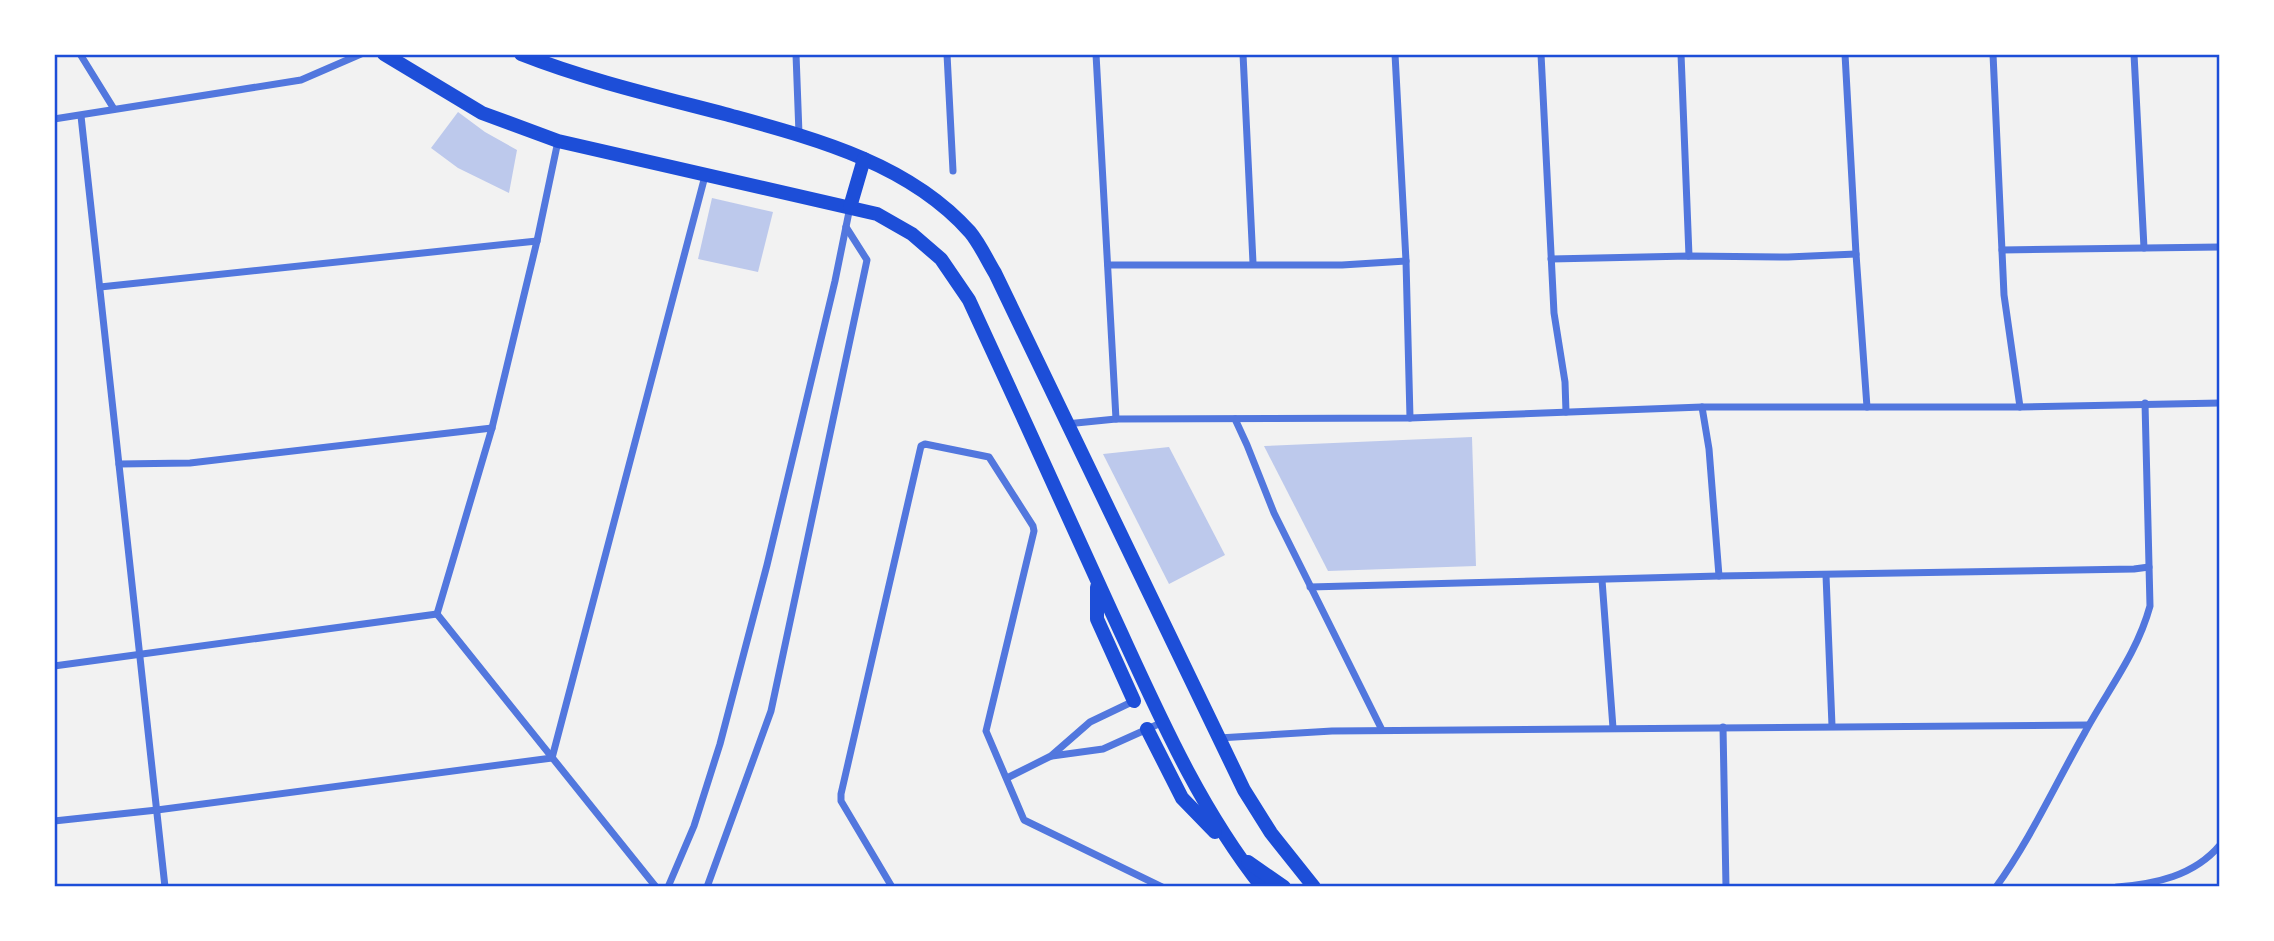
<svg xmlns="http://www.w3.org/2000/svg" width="2274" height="941" font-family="'Playfair Display',serif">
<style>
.building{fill:#bdc9ec}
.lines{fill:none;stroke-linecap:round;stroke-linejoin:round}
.minor{stroke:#5277de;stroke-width:7}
.secondary{stroke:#1d4ed8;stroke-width:14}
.neatline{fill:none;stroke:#1d4ed8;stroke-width:2.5}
</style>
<rect width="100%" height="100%" fill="#f2f2f2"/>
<!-- building -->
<g class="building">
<polygon points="458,112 485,132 517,150 509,193 458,168 431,148"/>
<polygon points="712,198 773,212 758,272 698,259"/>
<polygon points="1472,437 1476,566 1328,571 1264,446"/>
<polygon points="1169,447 1225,555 1169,584 1103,454"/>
</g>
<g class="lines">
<!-- minor -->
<g class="minor">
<polyline points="80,54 114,109"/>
<polyline points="796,54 799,134"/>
<polyline points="947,54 953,171"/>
<polyline points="1096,54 1116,419"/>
<polyline points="1243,54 1253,263"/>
<polyline points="1395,54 1406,261 1410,418"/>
<polyline points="1541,54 1554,313 1565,382 1566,412"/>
<polyline points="1681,54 1689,256"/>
<polyline points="1845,54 1856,254 1867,407"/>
<polyline points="1993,54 2004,295 2020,407"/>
<polyline points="2134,54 2144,248"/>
<polyline points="81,116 165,887"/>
<polyline points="54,119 301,80 361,54"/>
<polyline points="2002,250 2220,247"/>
<polyline points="1551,259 1689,256 1788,257 1856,254"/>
<polyline points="1108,265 1342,265 1406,261"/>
<polyline points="100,287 537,241"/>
<polyline points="1702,407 1709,449 1719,576"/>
<polyline points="1235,419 1247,445 1274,513 1382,730"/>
<polyline points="1066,424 1116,419 1410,418 1702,407 2020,407 2220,403"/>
<polyline points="119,464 190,463 492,428"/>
<polyline points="1826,575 1832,726"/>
<polyline points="1602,580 1613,728"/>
<polyline points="1310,587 1719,576 2134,569 2149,567"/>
<polyline points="437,614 492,428 537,241 558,141"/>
<polyline points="437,614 656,887"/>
<polyline points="54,666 437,614"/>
<polyline points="1723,727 1726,887"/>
<polyline points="1219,738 1332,731 2088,725"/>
<polyline points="1052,756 1103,749 1163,722"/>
<polyline points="1007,778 1051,756 1090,722 1136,700"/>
<polyline points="54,821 157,810 552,758 705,176"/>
<polyline points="668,887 694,826 720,744 767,565 835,281 850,207"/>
<polyline points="707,887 771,711 867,260 846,227"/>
<polyline points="892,887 841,801 841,794 921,446 925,444 989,457 1033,526 1034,531 986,731 1024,820 1162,887"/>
<path d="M1996,887C2030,840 2055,785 2084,734C2107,691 2137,654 2150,606L2145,403"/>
<path d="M2117,887C2155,884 2194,876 2220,845"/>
</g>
<!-- secondary -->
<g class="secondary">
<path d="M384,54L482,113L558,141L877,214L912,234L941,259L969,300C1017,404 1065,509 1112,613C1156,708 1197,805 1262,887"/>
<path d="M521,54C587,80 656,96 725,114C812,138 908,162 970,232C980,244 987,260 995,273L1244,790L1271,833L1314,887"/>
<polyline points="850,207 864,159"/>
<polyline points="1097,587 1097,619 1134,701"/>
<polyline points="1147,729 1182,798 1215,832"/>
<polyline points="1248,862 1284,887"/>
</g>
</g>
<!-- border -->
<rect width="2274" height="941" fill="none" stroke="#ffffff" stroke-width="112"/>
<rect x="56" y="56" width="2162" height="829" class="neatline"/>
</svg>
